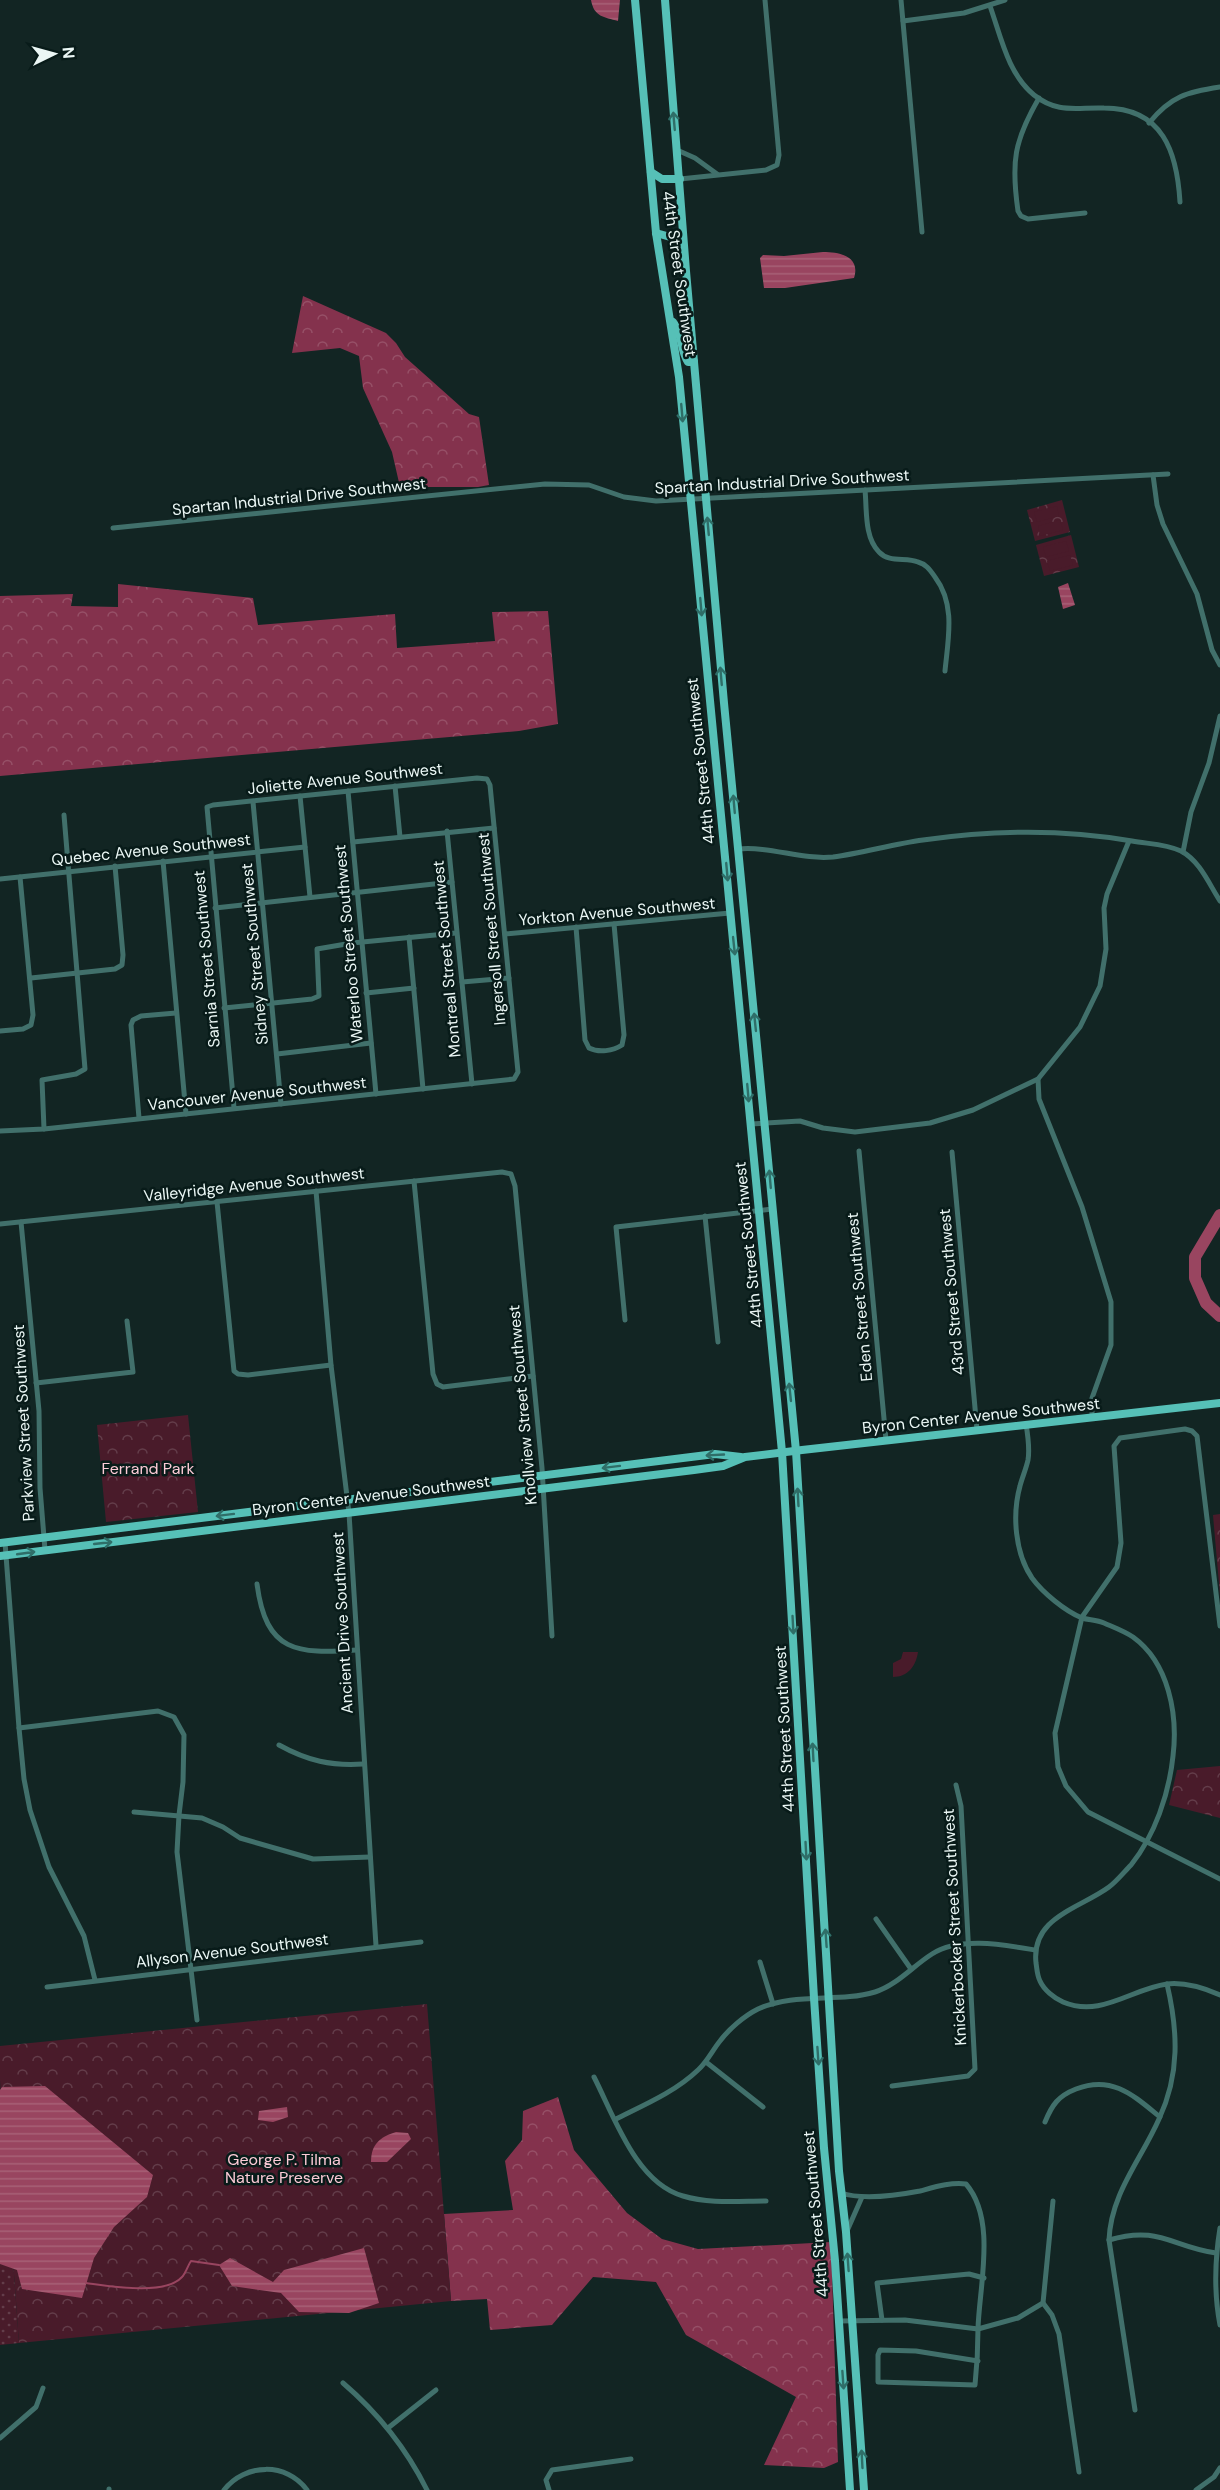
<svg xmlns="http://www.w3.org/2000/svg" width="1220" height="2490" font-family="'DM Sans',sans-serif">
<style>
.grass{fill:url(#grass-dots)}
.forest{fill:url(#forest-crowns)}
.park{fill:url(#park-crowns)}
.garden{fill:#491b2a}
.water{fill:url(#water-rules)}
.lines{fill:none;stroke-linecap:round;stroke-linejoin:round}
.stream{stroke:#994560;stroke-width:2}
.river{stroke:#994560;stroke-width:12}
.street{stroke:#41706b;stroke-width:5}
.primary{stroke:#56c0b7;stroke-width:8}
.oneway{stroke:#2f6e68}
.labels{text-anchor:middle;stroke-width:5;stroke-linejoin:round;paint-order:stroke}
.street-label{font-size:16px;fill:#ebf7f5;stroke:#081b19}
.park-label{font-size:16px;fill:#fccad6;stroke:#081b19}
</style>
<defs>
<pattern id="grass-dots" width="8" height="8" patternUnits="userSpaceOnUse" patternTransform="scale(1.5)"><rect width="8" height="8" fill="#491b2a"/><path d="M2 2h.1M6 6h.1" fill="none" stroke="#633d4a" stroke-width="1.8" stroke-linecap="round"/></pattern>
<pattern id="forest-crowns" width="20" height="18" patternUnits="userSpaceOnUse" patternTransform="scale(1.5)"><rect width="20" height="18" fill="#84324d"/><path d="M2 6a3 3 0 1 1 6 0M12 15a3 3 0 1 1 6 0" fill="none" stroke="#965067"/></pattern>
<pattern id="park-crowns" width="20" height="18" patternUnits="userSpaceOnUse" patternTransform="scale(1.5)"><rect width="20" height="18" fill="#491b2a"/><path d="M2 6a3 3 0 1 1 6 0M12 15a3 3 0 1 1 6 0" fill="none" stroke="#633d4a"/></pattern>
<pattern id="water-rules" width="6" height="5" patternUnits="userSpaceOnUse" patternTransform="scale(1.5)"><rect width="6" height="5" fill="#994560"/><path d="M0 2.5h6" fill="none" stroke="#a76177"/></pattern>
</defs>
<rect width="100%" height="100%" fill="#122523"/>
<!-- grass -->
<polygon class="grass" points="0,2080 19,2343 0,2345"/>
<!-- forest -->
<g class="forest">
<polygon points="303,296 386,333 396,343 405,357 469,414 479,417 489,485 478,487 400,487 392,452 363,388 359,356 340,348 292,353"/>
<polygon points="118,584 253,598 258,625 395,614 397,648 495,641 492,612 548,611 558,724 519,731 0,776 0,596 73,594 71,606 118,607"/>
<polygon points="558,2097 574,2150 627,2213 662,2239 698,2249 831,2242 838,2462 824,2468 764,2465 796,2397 686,2335 656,2282 593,2277 552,2325 490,2330 487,2299 451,2301 444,2214 513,2210 505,2161 522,2140 523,2111"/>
</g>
<!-- park -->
<g class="park">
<polygon points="1062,500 1070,532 1035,541 1027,510"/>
<polygon points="1071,535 1079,567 1044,576 1036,545"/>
<polygon points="188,1415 198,1512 106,1522 97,1425"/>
<polygon points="1220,1514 1220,1595 1213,1515"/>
<polygon points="1220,1766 1220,1818 1169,1805 1177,1770"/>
<polygon points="427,2004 451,2301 19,2343 0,2080 0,2046"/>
</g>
<!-- garden -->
<g class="garden">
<polygon points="1057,506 1059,516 1037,522 1034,512"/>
<polygon points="1060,520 1063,530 1040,536 1038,526"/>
<polygon points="1066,541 1069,551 1046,557 1043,547"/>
<polygon points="1070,555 1073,565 1050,571 1047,561"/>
<path d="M903,1652H918C916,1666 908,1677 893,1677V1663L901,1659Z"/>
</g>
<!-- water -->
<g class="water">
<path d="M591,0H620L618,21C604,17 594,17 591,0Z"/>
<path d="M823,252C839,252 861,256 854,278L785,288H764L760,258L763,255L784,256Z"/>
<polygon points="1068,583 1075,605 1063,609 1058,587"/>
<polygon points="45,2086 153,2175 147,2197 114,2227 94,2258 82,2298 22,2289 17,2270 0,2264 0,2090 2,2087"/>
<polygon points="287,2107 288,2117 273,2122 258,2120 259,2111"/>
<path d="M396,2132L408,2133L411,2139L387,2162H371C371,2144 380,2137 396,2132Z"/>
<polygon points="364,2248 379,2303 349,2313 299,2312 281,2293 232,2286 219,2265 230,2258 273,2282 284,2270"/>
</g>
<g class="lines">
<!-- stream -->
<path class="stream" d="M86,2283C109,2286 165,2296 182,2277C186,2273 188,2265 191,2261L219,2265"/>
<!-- river -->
<polyline class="river" points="1220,1215 1195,1257 1195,1278 1206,1303 1220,1316"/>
<!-- street -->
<g class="street">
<polyline points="901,0 922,232"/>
<path d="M990,6C1001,37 1008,74 1034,95C1058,114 1076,107 1104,108C1163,108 1177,152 1180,202"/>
<polyline points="903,21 964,13 1005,0"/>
<path d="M1039,98C1014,141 1011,162 1018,211L1021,216L1028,219L1085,213"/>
<path d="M1149,123C1171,96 1187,92 1220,87"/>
<polyline points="677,150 695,158 717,174"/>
<polyline points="680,179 766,170 777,165 779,155 765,0"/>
<polyline points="1153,475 1157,505 1163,524 1197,594 1212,650 1220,665"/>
<path d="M865,490C867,509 864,537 879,552C889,563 906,557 918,562C926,564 930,570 935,577C956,605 948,639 945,671"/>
<polyline points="113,528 545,484 589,485 624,497 656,501 1168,474"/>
<polyline points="395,786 400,837"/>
<polyline points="348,791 376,1094"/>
<polyline points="300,796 310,897"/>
<polyline points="253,802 281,1104"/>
<polyline points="447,831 472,1084"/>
<polyline points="353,842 494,828"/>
<path d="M738,849C771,846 801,860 833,857C863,853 893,844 923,840C992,830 1064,829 1132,841C1149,844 1166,844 1181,851C1200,861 1209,884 1220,901"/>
<polyline points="1183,852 1191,812 1209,763 1220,716"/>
<polyline points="163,861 186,1114"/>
<polyline points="0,879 305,847"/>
<polyline points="215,908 452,882"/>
<path d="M576,927L585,1040L589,1048C599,1053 613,1051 622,1045L624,1035L614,924"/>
<polyline points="505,934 730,913"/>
<polyline points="409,937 423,1089"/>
<polyline points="31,978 115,969 122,965 123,955 115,866"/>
<polyline points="462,982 509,978"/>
<polyline points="366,993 414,988"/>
<polyline points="224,1008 312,999 319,996 317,949 352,943 456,933"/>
<polyline points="0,1031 23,1029 31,1025 33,1015 20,877"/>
<polyline points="277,1054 371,1043"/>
<polyline points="1038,1079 1039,1099 1082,1207 1111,1302 1111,1345 1092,1398 1092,1417"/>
<polyline points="139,1118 131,1025 133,1020 141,1016 176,1013"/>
<polyline points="751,1124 800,1121 823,1128 855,1132 930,1123 973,1110 1038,1079 1080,1027 1100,986 1106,949 1104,908 1107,894 1129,841"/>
<polyline points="44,1129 42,1080 76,1074 85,1069 64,815"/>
<polyline points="0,1131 44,1129 514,1079 518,1072 490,785 487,779 477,778 213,805 207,807 234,1108"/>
<polyline points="859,1151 886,1440"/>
<polyline points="952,1152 977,1430"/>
<polyline points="414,1181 433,1374 437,1384 443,1387 533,1376"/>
<polyline points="316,1191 331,1365 349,1513 376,1946"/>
<polyline points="217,1202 234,1371 238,1374 248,1375 331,1365"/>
<polyline points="705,1216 718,1342"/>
<polyline points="21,1222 39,1411 40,1488 45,1550"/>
<polyline points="0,1224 502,1172 511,1174 515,1186 542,1468 552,1636"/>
<polyline points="625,1320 616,1227 772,1209"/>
<polyline points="36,1383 133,1372 127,1321"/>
<path d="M1026,1424C1028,1436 1030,1448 1028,1460C1026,1469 1022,1478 1020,1486C1012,1515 1015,1553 1032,1578C1043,1593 1065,1611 1082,1618C1089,1620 1097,1620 1104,1623C1113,1627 1124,1631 1133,1637C1169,1663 1178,1715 1173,1756C1169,1794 1155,1835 1131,1865C1124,1872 1117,1881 1109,1887C1079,1909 1031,1917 1036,1963C1037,1969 1037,1975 1040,1981C1044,1990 1054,1998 1063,2002C1101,2018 1131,1989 1167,1984C1185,1982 1204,1988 1220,1995"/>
<polyline points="5,1542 19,1728 24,1779 30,1810 49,1867 84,1936 95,1980"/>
<path d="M257,1584C266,1653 297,1654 357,1650"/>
<polyline points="1220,1626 1197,1436 1192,1431 1185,1429 1120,1438 1114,1446 1121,1543 1117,1567 1082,1617 1055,1733 1058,1767 1066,1786 1088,1812 1220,1879"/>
<polyline points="19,1728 158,1711 174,1717 184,1735 183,1782 179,1815 177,1852 197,2020"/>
<path d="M279,1745C308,1761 331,1766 363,1764"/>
<polyline points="134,1812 202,1818 223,1827 240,1838 313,1859 370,1857"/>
<polyline points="876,1919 911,1969"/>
<polyline points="760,1962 773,2004"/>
<polyline points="47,1987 421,1942"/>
<polyline points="706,2062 763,2107"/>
<path d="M594,2077C614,2116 636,2183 683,2196C709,2204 739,2201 766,2201"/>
<polyline points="892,2086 968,2076 975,2069 961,1806 956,1785"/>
<path d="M616,2119C644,2105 675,2092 698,2070C707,2062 712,2051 720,2041C729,2029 744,2016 758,2009C795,1992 838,2003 875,1992C897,1985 913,1966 932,1954C960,1936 1005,1945 1035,1950"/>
<path d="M1045,2122C1052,2105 1058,2096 1076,2089C1112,2075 1133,2095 1160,2117"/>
<path d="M841,2193C862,2200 899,2195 920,2191C935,2187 951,2182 966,2184C997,2220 979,2287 978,2329C978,2348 977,2366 975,2385L878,2382V2355L880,2350L916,2351L978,2361"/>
<path d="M1220,2228C1215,2259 1214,2294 1220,2325"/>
<polyline points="847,2231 862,2197"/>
<path d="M1109,2240C1159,2225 1172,2247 1216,2253"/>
<polyline points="1043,2303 1052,2315 1059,2334 1079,2472"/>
<polyline points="882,2320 877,2283 969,2274 984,2278"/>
<polyline points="839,2321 905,2320 978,2329 1018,2318 1043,2303 1053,2201"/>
<path d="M343,2383C378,2413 406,2448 427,2490"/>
<path d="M1135,2410L1109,2240C1111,2193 1141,2160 1159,2119C1180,2074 1178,2031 1167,1984"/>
<polyline points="388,2428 436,2390"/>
<polyline points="0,2438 36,2407 43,2388"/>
<polyline points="109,2489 109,2490"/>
<path d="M224,2490C245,2463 287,2462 307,2490"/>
<polyline points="549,2490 546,2480 552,2470 631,2459"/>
<polyline points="1196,2490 1214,2477 1220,2468"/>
</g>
<!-- primary -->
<g class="primary">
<polyline points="635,0 656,233 679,377 782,1452 814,1998 824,2148 835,2261 850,2490"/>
<polyline points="665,0 686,271 724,703 796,1451 839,2171 846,2232 864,2490"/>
<polyline points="651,172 662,179 680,179"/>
<polyline points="656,233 674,238 682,259"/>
<path d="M673,322C683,334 680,350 688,362H694"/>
<polyline points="0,1543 715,1454 741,1457"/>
<polyline points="0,1556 694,1470 723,1466 745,1457 802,1450 1220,1403"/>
</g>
</g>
<!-- one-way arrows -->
<defs><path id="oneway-shaft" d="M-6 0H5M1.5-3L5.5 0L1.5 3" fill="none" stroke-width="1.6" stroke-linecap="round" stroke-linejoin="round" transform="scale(1.5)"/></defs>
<g class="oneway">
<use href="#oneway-shaft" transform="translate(674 121) rotate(-95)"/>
<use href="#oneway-shaft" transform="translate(682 413) rotate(85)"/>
<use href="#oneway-shaft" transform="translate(708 526) rotate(-95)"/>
<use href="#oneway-shaft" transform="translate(701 607) rotate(85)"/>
<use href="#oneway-shaft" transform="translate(721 676) rotate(-95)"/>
<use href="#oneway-shaft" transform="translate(734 804) rotate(-95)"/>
<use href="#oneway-shaft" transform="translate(727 872) rotate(85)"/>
<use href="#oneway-shaft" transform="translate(734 946) rotate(84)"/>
<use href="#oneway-shaft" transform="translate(755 1022) rotate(-96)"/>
<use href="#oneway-shaft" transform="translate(748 1093) rotate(85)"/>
<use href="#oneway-shaft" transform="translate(770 1179) rotate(-95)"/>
<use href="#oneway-shaft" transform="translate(790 1392) rotate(-96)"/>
<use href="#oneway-shaft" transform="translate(715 1455) rotate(177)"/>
<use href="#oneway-shaft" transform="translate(611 1467) rotate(173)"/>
<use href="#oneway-shaft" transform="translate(798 1497) rotate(-93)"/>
<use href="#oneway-shaft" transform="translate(225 1515) rotate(173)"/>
<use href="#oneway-shaft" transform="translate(103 1543) rotate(-6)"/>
<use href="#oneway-shaft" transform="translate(26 1553) rotate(-8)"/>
<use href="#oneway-shaft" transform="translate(793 1625) rotate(87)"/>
<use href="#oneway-shaft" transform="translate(813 1752) rotate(-93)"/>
<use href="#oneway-shaft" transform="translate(806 1851) rotate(87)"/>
<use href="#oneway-shaft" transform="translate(826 1938) rotate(-94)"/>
<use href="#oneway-shaft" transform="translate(818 2056) rotate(86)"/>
<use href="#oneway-shaft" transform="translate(848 2262) rotate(-94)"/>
<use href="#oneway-shaft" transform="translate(843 2380) rotate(86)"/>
<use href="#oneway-shaft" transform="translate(862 2459) rotate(-93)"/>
</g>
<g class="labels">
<!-- street labels -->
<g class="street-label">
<text transform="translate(680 274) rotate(82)" y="6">44th Street Southwest</text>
<text transform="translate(782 481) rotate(-3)" y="6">Spartan Industrial Drive Southwest</text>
<text transform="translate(299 496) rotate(-6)" y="6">Spartan Industrial Drive Southwest</text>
<text transform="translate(700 761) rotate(-96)" y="6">44th Street Southwest</text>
<text transform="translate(345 778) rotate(-6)" y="6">Joliette Avenue Southwest</text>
<text transform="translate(151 849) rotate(-6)" y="6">Quebec Avenue Southwest</text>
<text transform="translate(617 911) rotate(-5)" y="6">Yorkton Avenue Southwest</text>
<text transform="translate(491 929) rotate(-95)" y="6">Ingersoll Street Southwest</text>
<text transform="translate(348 944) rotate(-95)" y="6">Waterloo Street Southwest</text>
<text transform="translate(254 954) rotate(-95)" y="6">Sidney Street Southwest</text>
<text transform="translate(206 959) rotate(-95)" y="6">Sarnia Street Southwest</text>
<text transform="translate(446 959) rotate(-95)" y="6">Montreal Street Southwest</text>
<text transform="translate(257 1093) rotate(-6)" y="6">Vancouver Avenue Southwest</text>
<text transform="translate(254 1184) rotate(-6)" y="6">Valleyridge Avenue Southwest</text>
<text transform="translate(748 1245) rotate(-96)" y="6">44th Street Southwest</text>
<text transform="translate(951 1292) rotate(-95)" y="6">43rd Street Southwest</text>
<text transform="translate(859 1297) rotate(-95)" y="6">Eden Street Southwest</text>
<text transform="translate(522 1405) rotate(-95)" y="6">Knollview Street Southwest</text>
<text transform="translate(981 1415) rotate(-6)" y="6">Byron Center Avenue Southwest</text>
<text transform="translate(23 1423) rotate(-93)" y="6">Parkview Street Southwest</text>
<text transform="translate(371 1495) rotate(-7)" y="6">Byron Center Avenue Southwest</text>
<text transform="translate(342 1623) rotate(-93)" y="6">Ancient Drive Southwest</text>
<text transform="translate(784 1729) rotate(-93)" y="6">44th Street Southwest</text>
<text transform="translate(954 1927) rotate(-93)" y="6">Knickerbocker Street Southwest</text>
<text transform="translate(232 1950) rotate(-7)" y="6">Allyson Avenue Southwest</text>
<text transform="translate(815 2214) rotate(-95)" y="6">44th Street Southwest</text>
</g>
<!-- park labels -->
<g class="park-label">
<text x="148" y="1474">Ferrand Park</text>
<text x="284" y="2165">George P. Tilma<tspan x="284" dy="18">Nature Preserve</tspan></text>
</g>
</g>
<!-- north arrow -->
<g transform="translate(54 54) rotate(85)" stroke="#081b19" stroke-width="4.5" paint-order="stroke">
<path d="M0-4.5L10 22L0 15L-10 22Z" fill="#ebf7f5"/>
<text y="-9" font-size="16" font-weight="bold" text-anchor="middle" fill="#ebf7f5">N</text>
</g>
</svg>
